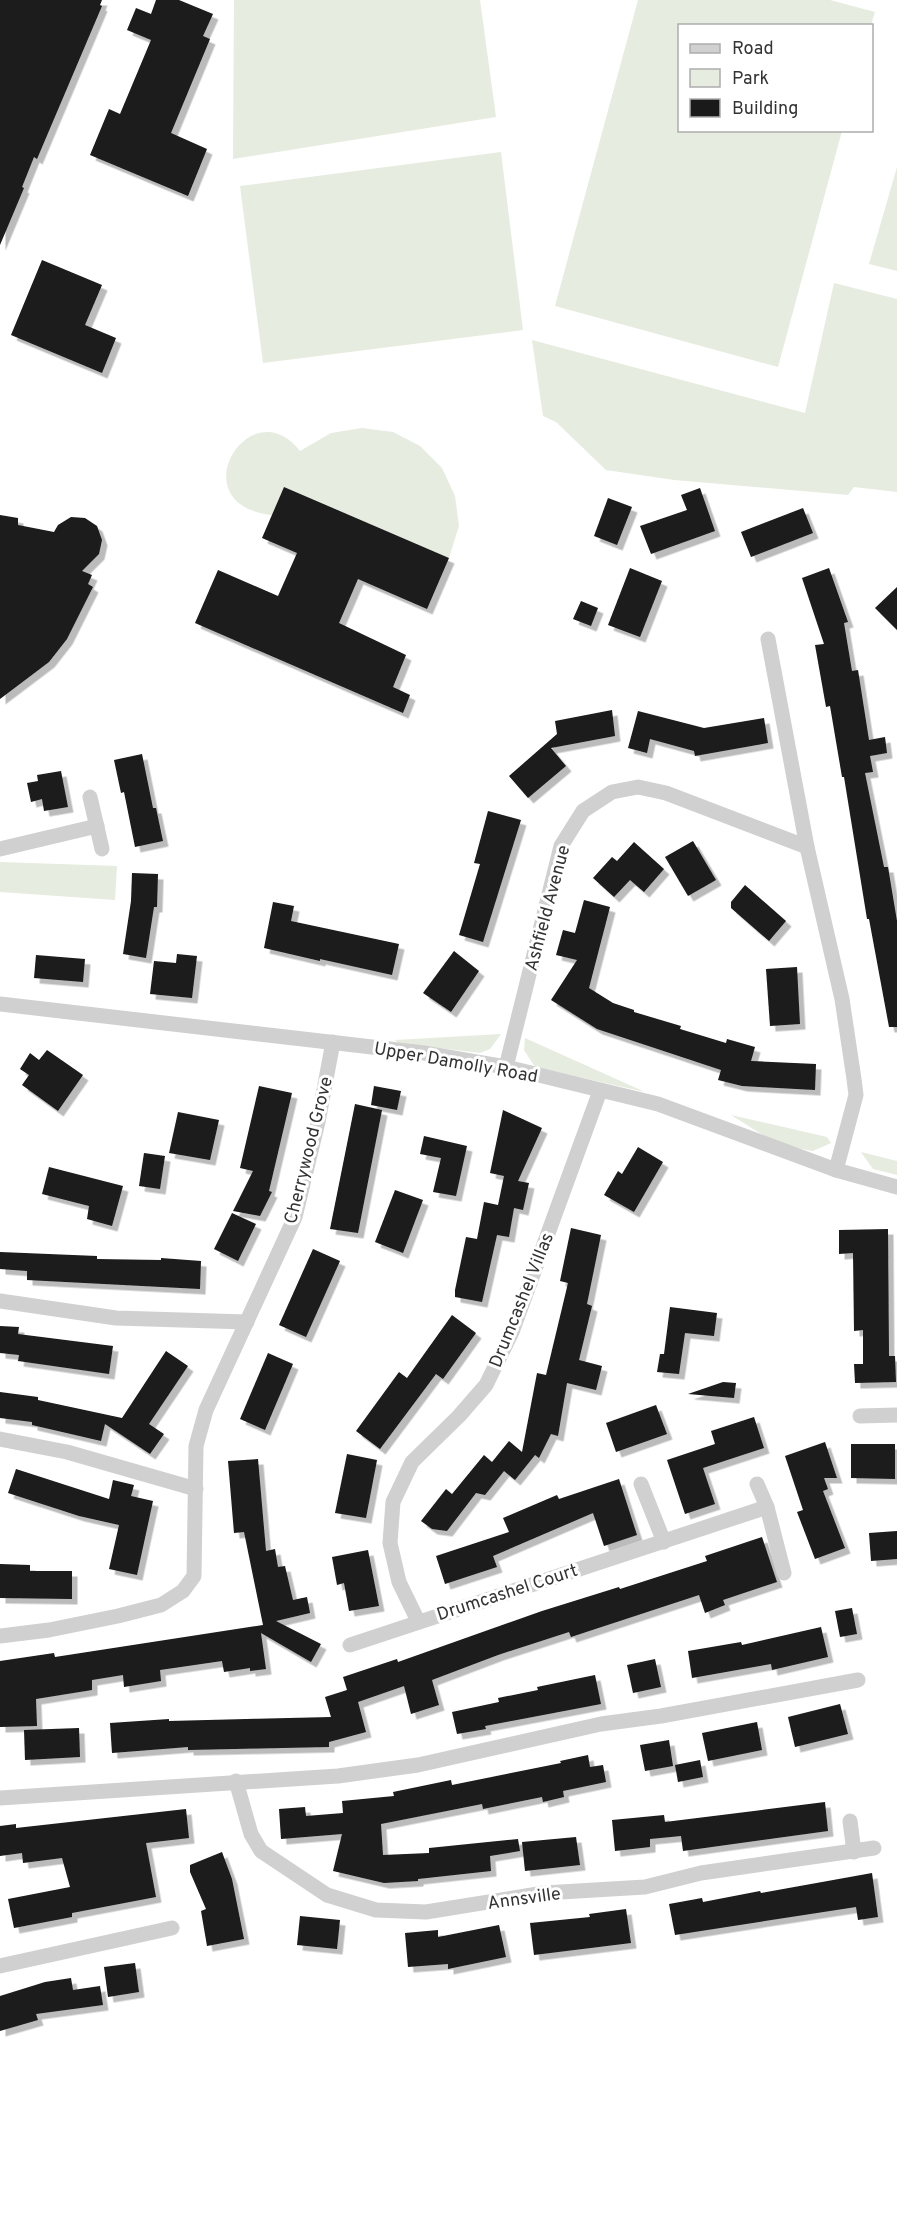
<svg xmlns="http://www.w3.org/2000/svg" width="897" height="2238" font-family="Overpass,sans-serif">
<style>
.green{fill:#e6ecdf}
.building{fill:#1a1a1a;filter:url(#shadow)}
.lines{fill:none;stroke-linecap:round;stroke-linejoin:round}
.minor{stroke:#d0d0d0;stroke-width:15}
.labels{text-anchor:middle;stroke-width:6;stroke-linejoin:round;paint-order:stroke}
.street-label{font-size:18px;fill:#333;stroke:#fff}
</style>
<defs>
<filter id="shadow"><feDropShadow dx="5.5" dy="5.5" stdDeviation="0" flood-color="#0004"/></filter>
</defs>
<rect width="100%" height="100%" fill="#fff"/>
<!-- green -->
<g class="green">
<polygon points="234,0 480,0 496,117 233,159"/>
<polygon points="638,0 830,0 875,12 871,25 680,26 680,130 842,131 778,367 555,306"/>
<polygon points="501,152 523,330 263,363 240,186"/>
<polygon points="897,167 897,271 869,264"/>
<polygon points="834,283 897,299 897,492 854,487 848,495 674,480 606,470 556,422 543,416 532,340 805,413"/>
<path d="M362,428L393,432L420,446L442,468L455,496L459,526L449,558L284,487L272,515C178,505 250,387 300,451L331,433Z"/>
<polygon points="0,862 117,866 115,900 0,892"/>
<polygon points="501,1034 490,1049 480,1053 398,1043 395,1040"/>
<polygon points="525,1038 645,1092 535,1067 524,1050"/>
<polygon points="731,1115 827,1137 831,1143 813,1151 779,1145"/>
<polygon points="861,1152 897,1161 897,1175 873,1169"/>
</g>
<!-- building -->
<g class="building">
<polygon points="0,0 102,0 100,5 102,6 37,159 34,157 22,187 24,188 0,245"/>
<polygon points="156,0 179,0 213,14 203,36 210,39 171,133 207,149 188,196 90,155 109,109 120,114 151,40 127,30 136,8 151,14"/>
<polygon points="42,260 102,285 85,325 116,338 102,373 11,335"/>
<polygon points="284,487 449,558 427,609 358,579 339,623 406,655 393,687 410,695 403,713 195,623 218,570 278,596 297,553 262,538"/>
<polygon points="700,488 715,531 651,554 640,526 687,510 681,495"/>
<polygon points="608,498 632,507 617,545 594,536"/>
<polygon points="803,508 813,533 751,557 741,532"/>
<polygon points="0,515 18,518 18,525 54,532 58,525 71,517 85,518 97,526 102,540 99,554 82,571 92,575 88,584 93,587 67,639 49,662 0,699"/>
<polygon points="630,568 662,581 640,637 608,625"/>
<polygon points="829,568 848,622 844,623 852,671 858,670 869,740 885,737 887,753 870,756 873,772 865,773 884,867 888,867 897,921 897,1027 889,1027 869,919 867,919 844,777 842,777 830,706 826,707 815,645 824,644 802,578"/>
<polygon points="897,587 897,630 875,608"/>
<polygon points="581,601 598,608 591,626 573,619"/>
<polygon points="612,710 615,736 551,748 566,766 528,798 509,776 557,734 555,721"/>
<polygon points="638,711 704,728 764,718 768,743 695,756 694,751 650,739 647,753 628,748"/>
<polygon points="142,754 153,808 156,808 163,841 135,847 124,792 121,793 114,760"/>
<polygon points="61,771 68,807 44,811 42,799 31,802 27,783 38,781 37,775"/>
<polygon points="488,811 521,820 483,942 459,935 480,864 474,863"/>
<polygon points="693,841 716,880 688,896 665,857"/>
<polygon points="634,842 664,869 644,892 630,880 614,897 593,878 612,857 617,861"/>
<polygon points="132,873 158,874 157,907 154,907 146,958 123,954 131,901"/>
<polygon points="745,885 786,921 769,941 731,908 731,902"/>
<polygon points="584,900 610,907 589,988 613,1003 634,1010 634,1012 681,1026 680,1029 726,1043 727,1039 755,1047 751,1061 816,1064 815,1090 742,1086 718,1080 721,1070 597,1029 551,1000 577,960 556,955 563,930 575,933"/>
<polygon points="273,902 294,906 291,921 399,944 392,975 320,959 320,961 264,948"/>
<polygon points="454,951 479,971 451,1012 423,993"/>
<polygon points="177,954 197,956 192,998 150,994 154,961 176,963"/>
<polygon points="36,955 85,959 83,982 34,978"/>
<polygon points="797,967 800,1024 770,1026 766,969"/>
<polygon points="47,1050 83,1075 58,1111 22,1085 29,1075 20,1069 30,1053 39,1060"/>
<polygon points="259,1086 292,1093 269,1191 272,1192 260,1216 233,1211 253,1171 240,1168"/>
<polygon points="374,1086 401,1091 397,1110 371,1105"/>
<polygon points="355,1104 382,1110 358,1233 330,1229"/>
<polygon points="503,1110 542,1128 518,1181 529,1183 523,1210 514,1208 509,1237 497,1235 482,1302 455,1297 455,1290 466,1237 477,1239 484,1202 498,1205 504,1176 490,1173"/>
<polygon points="178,1112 219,1120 210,1160 169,1153"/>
<polygon points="424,1136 467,1146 456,1196 433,1192 441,1158 420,1154"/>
<polygon points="638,1147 663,1162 634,1212 604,1195 618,1171 622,1174"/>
<polygon points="144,1153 165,1156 160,1189 139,1186"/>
<polygon points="49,1167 123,1186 112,1226 87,1219 89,1206 42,1194"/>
<polygon points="395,1190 423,1200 403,1253 375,1242"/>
<polygon points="232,1213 256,1224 238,1261 214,1249"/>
<polygon points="571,1228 601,1235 587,1304 592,1306 579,1360 602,1366 596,1390 567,1383 558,1436 551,1434 539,1458 535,1455 515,1480 504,1471 485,1495 476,1493 447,1531 432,1529 421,1521 446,1489 452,1494 484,1455 492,1462 509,1441 522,1452 537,1373 546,1375 568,1283 560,1281"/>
<polygon points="888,1229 889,1356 895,1356 896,1382 855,1383 854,1364 863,1364 863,1330 854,1331 853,1253 839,1254 839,1230"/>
<polygon points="313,1249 340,1261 306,1337 279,1325"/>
<polygon points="0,1252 97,1256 97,1259 161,1260 161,1258 201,1261 200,1289 27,1280 27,1271 0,1269"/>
<polygon points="670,1307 717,1313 714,1336 685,1333 679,1374 657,1372 660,1354 664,1354"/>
<polygon points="452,1315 476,1333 443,1379 436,1374 380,1449 356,1431 399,1372 407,1378"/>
<polygon points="0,1326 19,1327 18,1334 113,1346 109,1374 18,1361 19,1355 0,1353"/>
<polygon points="166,1351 188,1366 149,1424 164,1434 150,1454 105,1424 101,1441 32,1425 32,1422 0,1418 0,1392 38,1397 38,1400 122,1418"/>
<polygon points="268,1353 293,1364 265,1430 240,1419"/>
<polygon points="723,1382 736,1383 734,1398 688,1394"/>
<polygon points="656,1405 667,1434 616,1452 606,1423"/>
<polygon points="754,1417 764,1448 703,1468 715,1504 685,1514 667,1460 715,1444 711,1431"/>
<polygon points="825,1442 837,1478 824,1478 828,1489 823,1491 845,1548 815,1559 797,1512 803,1510 785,1456"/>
<polygon points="851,1444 895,1444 895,1479 851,1478"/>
<polygon points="347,1454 377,1460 366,1518 335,1513"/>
<polygon points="258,1459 266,1551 275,1549 278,1567 285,1566 293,1600 307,1597 310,1613 276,1621 321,1644 311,1662 261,1633 266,1669 250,1671 250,1668 224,1672 222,1661 160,1670 161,1681 124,1687 123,1675 92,1680 92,1690 36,1699 37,1726 0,1727 0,1661 54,1653 55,1657 263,1625 244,1532 234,1533 228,1461"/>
<polygon points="16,1469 109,1499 113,1480 134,1485 131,1496 153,1501 137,1575 109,1569 119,1525 79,1516 8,1493"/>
<polygon points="619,1479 637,1535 604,1546 593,1513 493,1556 497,1567 445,1584 436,1556 509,1532 503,1518 557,1495 559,1499"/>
<polygon points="897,1531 897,1559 871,1561 869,1533"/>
<polygon points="762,1537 777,1582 723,1600 725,1605 705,1613 699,1595 571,1637 569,1632 498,1655 432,1680 439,1705 411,1714 404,1686 358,1702 366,1732 329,1742 329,1747 188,1750 188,1747 112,1753 110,1723 169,1719 169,1721 331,1717 325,1697 347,1690 343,1677 397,1659 398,1662 542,1611 619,1587 620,1589 707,1561 705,1556"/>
<polygon points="368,1550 379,1606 349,1611 344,1583 337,1585 332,1557"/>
<polygon points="0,1564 30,1565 30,1571 72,1571 72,1599 0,1598"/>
<polygon points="852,1608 857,1634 840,1637 835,1611"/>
<polygon points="821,1627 828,1657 772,1670 771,1664 692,1678 688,1651 741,1642 742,1645"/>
<polygon points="655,1659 661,1687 633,1693 627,1665"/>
<polygon points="595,1675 601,1704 485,1726 486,1729 457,1734 452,1712 499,1702 498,1698 538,1690 537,1687"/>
<polygon points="840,1704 848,1734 795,1747 788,1717"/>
<polygon points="757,1722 762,1750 708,1761 702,1733"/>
<polygon points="79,1728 80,1757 25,1760 24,1730"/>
<polygon points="669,1740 673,1766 645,1771 640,1745"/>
<polygon points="588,1755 590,1767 603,1765 606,1782 563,1791 564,1797 543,1802 542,1797 483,1809 482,1804 381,1824 383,1855 429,1853 429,1848 518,1839 520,1851 490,1856 491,1871 418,1879 418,1881 384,1883 333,1871 342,1834 281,1839 279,1809 305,1807 306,1816 343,1813 342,1801 394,1796 393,1792 451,1780 452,1785 561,1763 560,1761"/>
<polygon points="700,1760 703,1777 678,1782 675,1765"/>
<polygon points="825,1802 828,1831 683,1851 681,1836 650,1839 650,1847 615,1851 612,1820 664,1815 665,1822"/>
<polygon points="186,1809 189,1838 146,1843 156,1897 72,1913 72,1917 14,1928 8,1899 70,1887 62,1858 23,1863 22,1853 0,1856 0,1826 16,1824 16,1828"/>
<polygon points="576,1837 580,1865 525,1871 522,1842"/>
<polygon points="222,1852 232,1879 244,1939 207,1946 201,1911 206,1909 190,1872 190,1865"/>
<polygon points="872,1873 878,1917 858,1920 856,1907 675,1935 669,1904 702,1898 703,1902 760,1891 761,1893"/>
<polygon points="626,1909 631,1943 534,1955 530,1923 590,1917 589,1914"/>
<polygon points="300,1916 340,1920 337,1949 297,1945"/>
<polygon points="499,1925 506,1957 448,1969 448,1964 408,1967 405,1933 438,1930 438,1937"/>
<polygon points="135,1963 139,1992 108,1997 104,1967"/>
<polygon points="71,1978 73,1990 100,1986 103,2005 36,2014 38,2020 0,2031 0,1996 45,1982"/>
</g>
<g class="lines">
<!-- minor -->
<g class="minor">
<polyline points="768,639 807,847 842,999 854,1079 856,1095 836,1170"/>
<polyline points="90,797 102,849"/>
<polyline points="0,849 97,826"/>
<polyline points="0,1004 424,1053 506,1067 658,1104 836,1170 897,1187"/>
<polyline points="506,1067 561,846 583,811 612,792 638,787 666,793 807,847"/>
<polyline points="0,1301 116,1318 247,1322"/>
<polyline points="860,1416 897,1415"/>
<polyline points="0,1439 67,1452 196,1489"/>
<polyline points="641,1484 664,1542"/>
<polyline points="757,1484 767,1507 784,1573"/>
<polyline points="418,1621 399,1582 390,1543 393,1502 412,1462 459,1416 486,1385 512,1332 600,1091"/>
<polyline points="0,1636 49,1630 118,1616 161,1605 183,1591 194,1576 196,1446 206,1410 295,1217 318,1122 333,1042"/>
<polyline points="350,1645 767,1507"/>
<polyline points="236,1781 251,1834 261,1851 327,1895 376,1910 426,1912 544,1893 645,1887 701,1873 874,1848"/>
<polyline points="0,1798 338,1776 418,1765 601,1724 661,1716 858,1680"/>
<polyline points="850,1821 854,1852"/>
<polyline points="0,1966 172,1928"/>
</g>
</g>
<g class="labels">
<!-- street labels -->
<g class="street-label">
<text transform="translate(547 908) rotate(-75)" y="6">Ashfield Avenue</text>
<text transform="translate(456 1062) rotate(10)" y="6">Upper Damolly Road</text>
<text transform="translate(308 1150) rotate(-76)" y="6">Cherrywood Grove</text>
<text transform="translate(521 1300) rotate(-68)" y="6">Drumcashel Villas</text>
<text transform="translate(507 1592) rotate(-18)" y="6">Drumcashel Court</text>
<text transform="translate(524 1898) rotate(-8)" y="6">Annsville</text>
</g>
</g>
<!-- legend -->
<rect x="678" y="24" width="195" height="108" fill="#ffffff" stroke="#adadad" stroke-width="1.5"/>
<rect x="690" y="44" width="30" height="9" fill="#d0d0d0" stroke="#adadad" stroke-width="1.5"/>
<text x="732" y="54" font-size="18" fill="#333333">Road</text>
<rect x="690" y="69" width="30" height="18" fill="#e6ecdf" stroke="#adadad" stroke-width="1.5"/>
<text x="732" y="84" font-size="18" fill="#333333">Park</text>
<rect x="690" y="99" width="30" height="18" fill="#1a1a1a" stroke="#adadad" stroke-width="1.5"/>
<text x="732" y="114" font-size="18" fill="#333333">Building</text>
</svg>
